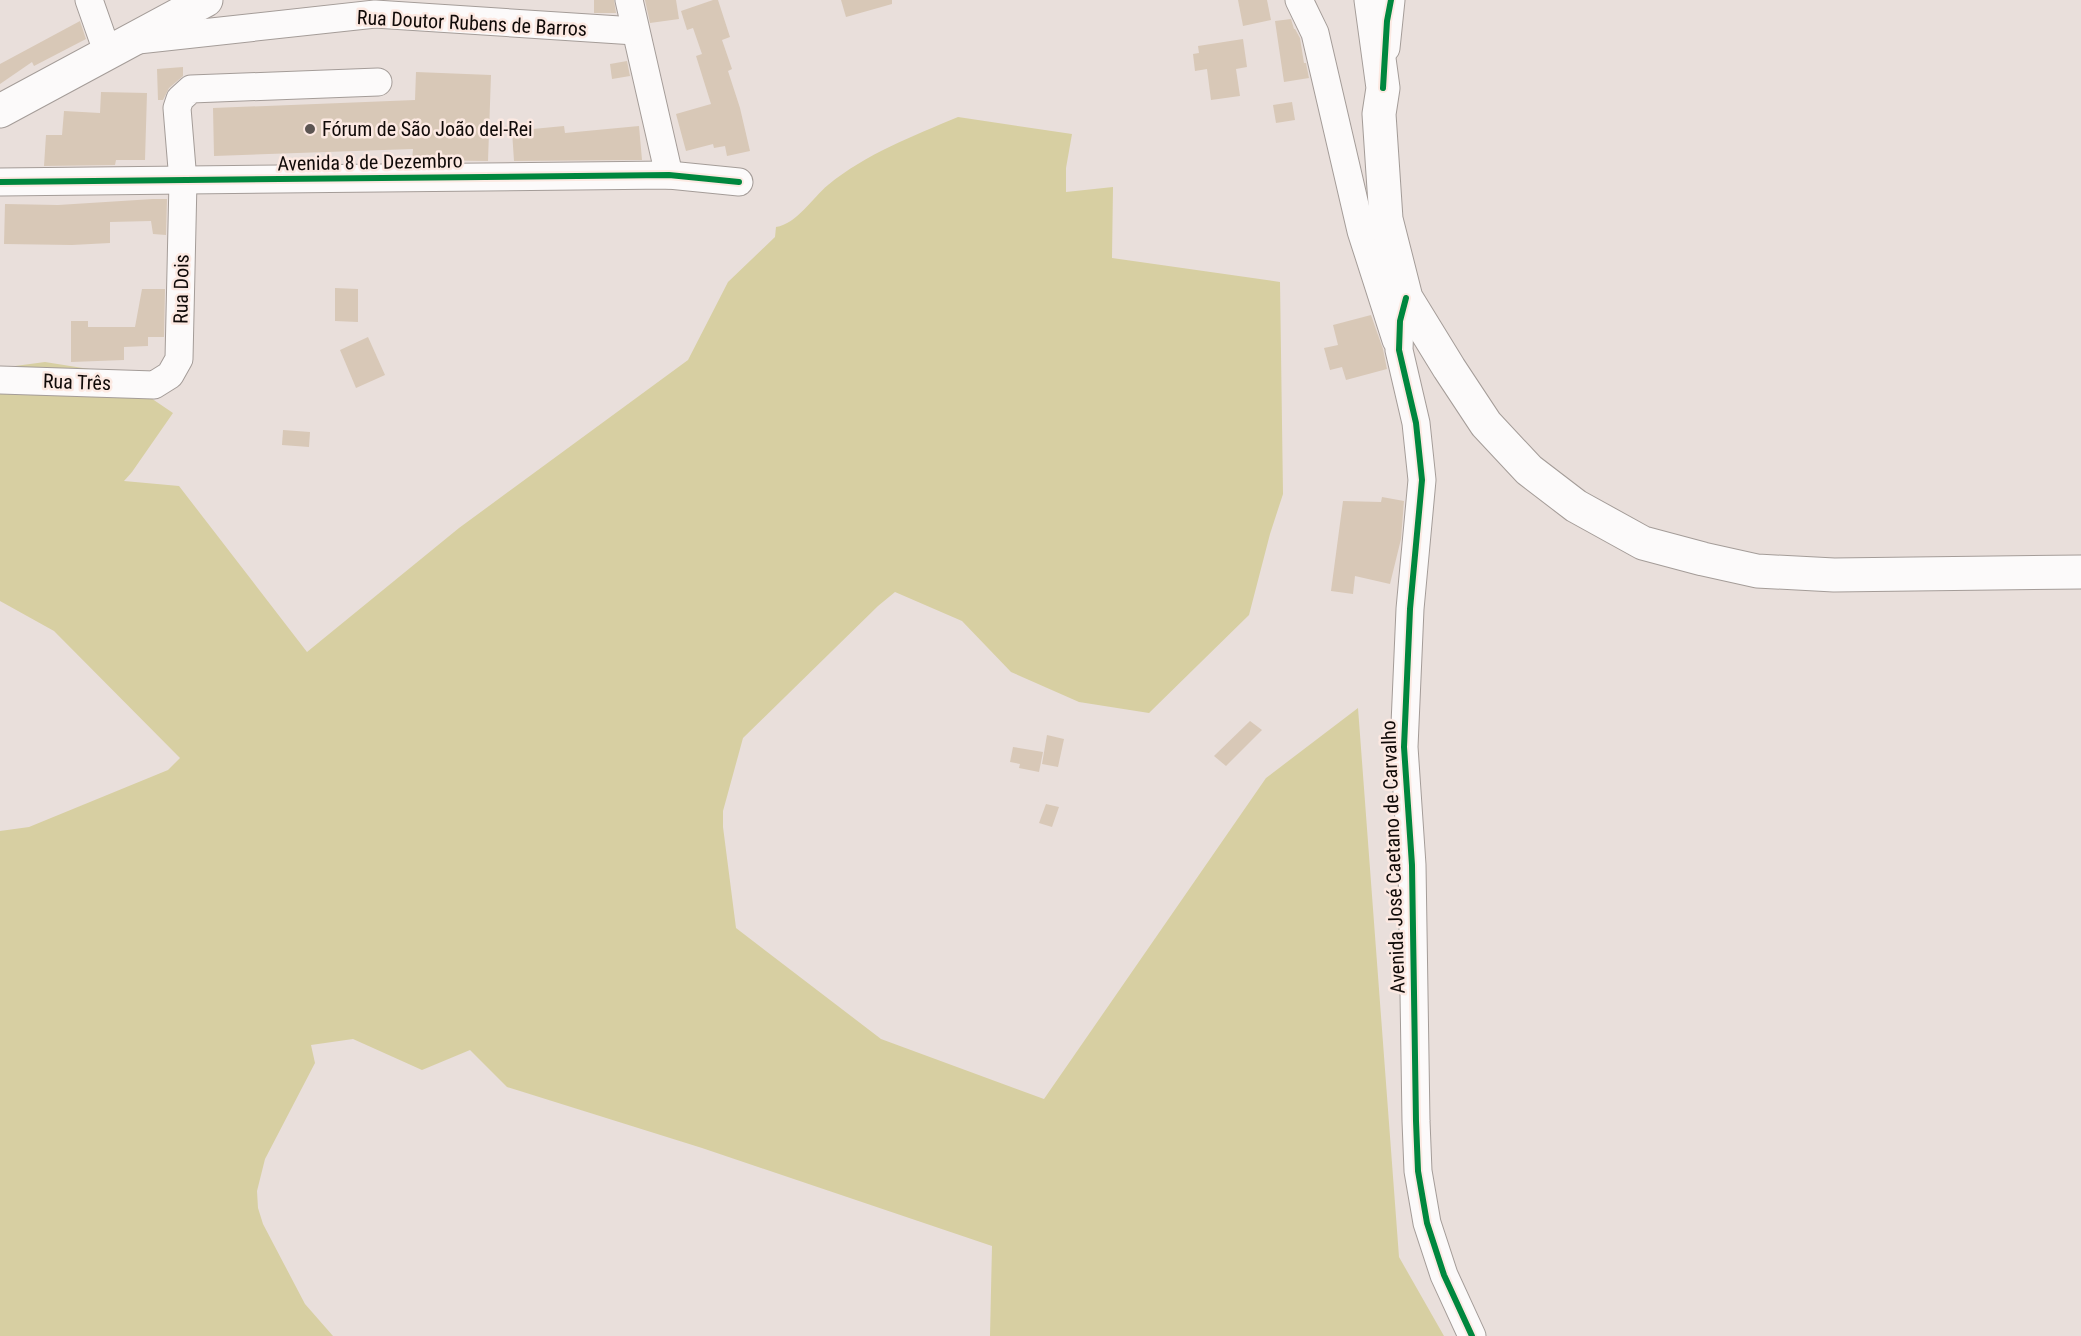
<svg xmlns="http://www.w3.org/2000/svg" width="2081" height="1336" font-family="'Roboto Condensed',sans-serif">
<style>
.green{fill:#d7cfa2}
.building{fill:#d8c8b7}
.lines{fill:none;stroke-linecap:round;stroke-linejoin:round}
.minor-casing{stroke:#a49c98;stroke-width:29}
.major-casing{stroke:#a49c98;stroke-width:35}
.minor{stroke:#fcfafa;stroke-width:27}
.major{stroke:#fcfafa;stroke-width:33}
.cycleway-casing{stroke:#fce9e2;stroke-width:10}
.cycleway{stroke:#00873e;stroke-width:6}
.poi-dot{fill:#5c5552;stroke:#fce9e2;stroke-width:2}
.labels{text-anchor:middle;stroke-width:5;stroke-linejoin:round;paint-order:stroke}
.street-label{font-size:20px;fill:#100a08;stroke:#fce9e2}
.poi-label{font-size:20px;fill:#100a08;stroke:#fce9e2;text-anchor:start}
</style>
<rect width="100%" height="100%" fill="#e9dfdb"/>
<!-- green -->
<path class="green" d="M958,117L1072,134L1066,168V192L1113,187L1112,258L1280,282L1283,494L1270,534L1249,615L1149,713L1079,702L1011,672L962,621L895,592L878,606L743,738L723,811V827L736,928L881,1039L1044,1099L1266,778L1358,708L1399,1257L1444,1336H990L992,1246L702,1148L507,1087L470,1050L422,1070L353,1039L311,1045L315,1063L265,1159L257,1191L258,1208L263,1224L305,1304L333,1336H0V831L29,827L168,770L180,758L54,631L0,601V368L45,362L114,373L173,413L132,472L124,481L179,486L307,652L459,528L688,360L728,282L775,237L776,227C797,224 812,198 828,185C866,154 913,136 958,117Z"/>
<!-- building -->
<g class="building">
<polygon points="594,0 614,0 616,13 594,13"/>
<polygon points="645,0 676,0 679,19 650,23"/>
<polygon points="713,0 718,0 730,37 722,40 732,69 728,71 740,108 750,151 727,156 725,146 714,148 713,144 686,151 676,114 711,104 696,56 702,54 693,28 687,30 681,11"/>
<polygon points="841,0 892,0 892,4 846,17"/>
<polygon points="1238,0 1267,0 1271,20 1243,26"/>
<polygon points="1291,19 1294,29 1295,29 1300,38 1304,63 1306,63 1309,78 1284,82 1275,21"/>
<polygon points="80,21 86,39 34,66 32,62 0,84 0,64"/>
<polygon points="1243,39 1247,67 1236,69 1240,96 1211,100 1207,69 1195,71 1193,54 1199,53 1198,46"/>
<polygon points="627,61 630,76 612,79 610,64"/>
<polygon points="183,67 183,76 169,88 163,100 158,100 157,69"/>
<polygon points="416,72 491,75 488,161 412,160 413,149 214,156 213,108 415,100"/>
<polygon points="101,92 147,93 145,160 116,160 115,165 44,166 46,135 62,135 64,111 100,113"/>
<polygon points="1292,102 1295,120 1276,123 1273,105"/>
<polygon points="564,126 565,133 639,126 642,160 514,161 512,131"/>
<polygon points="153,199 167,199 166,235 153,234 151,221 110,222 110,243 72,245 4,244 5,204 58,205"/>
<polygon points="335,288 358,289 358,322 335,321"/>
<polygon points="142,289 165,289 164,337 148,337 148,346 124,347 124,360 71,362 71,321 88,321 88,327 135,327"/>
<polygon points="1371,315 1383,349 1387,369 1346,380 1342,367 1330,370 1324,348 1338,345 1333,325"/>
<polygon points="368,337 385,375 356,388 340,350"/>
<polygon points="283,430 310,432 309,447 282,445"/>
<polygon points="1382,497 1404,501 1401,539 1390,584 1355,576 1353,594 1331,591 1343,501 1381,502"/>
<polygon points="1250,721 1262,730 1226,766 1214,756"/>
<polygon points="1047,735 1064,739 1058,767 1042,764"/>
<polygon points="1013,747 1043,752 1039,772 1019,768 1020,764 1010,762"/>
<polygon points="1046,804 1059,807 1052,827 1039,823"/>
</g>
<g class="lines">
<!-- minor casing -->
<g class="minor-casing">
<g id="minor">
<polyline points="89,0 108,54"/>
<polyline points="629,0 669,175"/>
<polyline points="1299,0 1315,33 1361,231 1396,340"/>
<polyline points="138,40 375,14 635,31"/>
<polyline points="1386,48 1391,0"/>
<polyline points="0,182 669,175 739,182"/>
<polyline points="1406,298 1400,321 1399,350 1416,423 1422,480 1410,609 1404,747 1412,865 1416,1121 1418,1171 1427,1223 1444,1275 1472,1336"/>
<polyline points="0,380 154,385 170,375 179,359 183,181 177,108 180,99 191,89 378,82"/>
</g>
</g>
<!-- major casing -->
<g class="major-casing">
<g id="major">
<polyline points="1371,0 1383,88 1379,114 1386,219 1406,298 1449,368 1486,424 1529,470 1576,506 1643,543 1703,559 1757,571 1834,575 2081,572"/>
<polyline points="0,111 206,0"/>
</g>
</g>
<!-- minor -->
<use href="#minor" class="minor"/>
<!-- major -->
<use href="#major" class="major"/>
<!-- cycleway casing -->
<g class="cycleway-casing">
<g id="cycleway">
<polyline points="1383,88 1387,21 1391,0"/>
<polyline points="0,182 669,175 739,182"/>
<polyline points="1406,298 1400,321 1399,350 1416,423 1422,480 1410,609 1404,747 1412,865 1416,1121 1418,1171 1427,1223 1444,1275 1472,1336"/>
</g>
</g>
<!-- cycleway -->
<use href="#cycleway" class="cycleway"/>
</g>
<!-- markers -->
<circle class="poi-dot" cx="310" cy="129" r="6"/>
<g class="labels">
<!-- street labels -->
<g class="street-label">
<text transform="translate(472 23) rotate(3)" y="7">Rua Doutor Rubens de Barros</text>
<text transform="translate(370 162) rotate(-1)" y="7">Avenida 8 de Dezembro</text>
<text transform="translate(181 289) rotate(-89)" y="7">Rua Dois</text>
<text transform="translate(77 382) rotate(2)" y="7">Rua Três</text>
<text transform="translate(1393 857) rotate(-92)" y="7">Avenida José Caetano de Carvalho</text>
</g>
<!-- poi labels -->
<g class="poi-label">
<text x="322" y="136">Fórum de São João del-Rei</text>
</g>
</g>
</svg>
